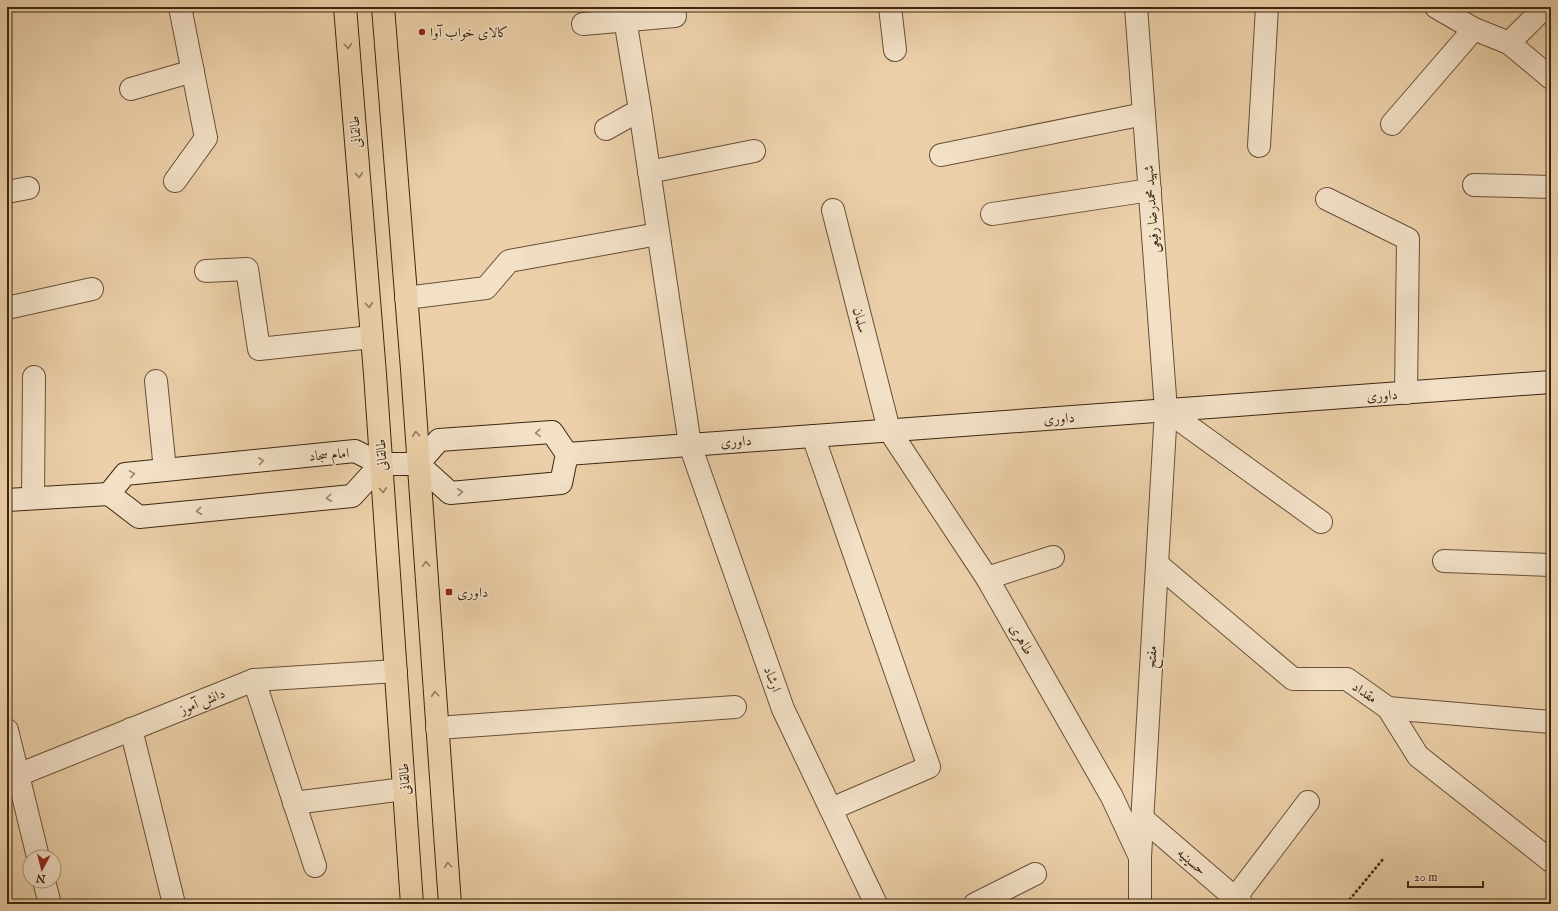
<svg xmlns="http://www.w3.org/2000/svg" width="1558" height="911" font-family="'IM FELL English',Amiri,serif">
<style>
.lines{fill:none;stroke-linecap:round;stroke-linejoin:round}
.street-casing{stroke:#685036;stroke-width:24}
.secondary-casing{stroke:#3d2610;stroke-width:24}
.primary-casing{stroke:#3d2610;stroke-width:24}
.path{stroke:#3d2610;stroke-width:2.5;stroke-dasharray:3 2;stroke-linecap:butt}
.street{stroke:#f2e0c7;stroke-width:22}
.secondary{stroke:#f2e0c7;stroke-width:22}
.primary{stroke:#ebd0a9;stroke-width:22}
.oneway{stroke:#947b5c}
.oneway2{stroke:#98836c}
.poi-dot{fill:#8f2418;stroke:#f2e0c7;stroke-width:1.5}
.labels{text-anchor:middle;stroke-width:3;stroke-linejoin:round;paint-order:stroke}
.poi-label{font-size:14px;fill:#3d2610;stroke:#f2e0c7;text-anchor:start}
.street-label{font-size:14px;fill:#3d2610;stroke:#f2e0c7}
</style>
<rect width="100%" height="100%" fill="#ebd0a9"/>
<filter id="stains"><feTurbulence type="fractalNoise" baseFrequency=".005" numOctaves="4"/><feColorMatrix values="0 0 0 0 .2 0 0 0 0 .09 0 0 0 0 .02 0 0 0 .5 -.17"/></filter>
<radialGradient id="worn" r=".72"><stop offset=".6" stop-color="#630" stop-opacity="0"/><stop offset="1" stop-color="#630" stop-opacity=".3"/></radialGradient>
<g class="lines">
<!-- street casing -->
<g class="street-casing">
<g id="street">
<polyline points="623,7 640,110 690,445 783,709 876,904"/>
<polyline points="890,7 895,50"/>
<polyline points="1136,7 1166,410 1140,857 1140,904"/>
<polyline points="1436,7 1474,29 1509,43 1545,7"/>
<polyline points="583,24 675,16"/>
<polyline points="1509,43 1551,78"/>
<polyline points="131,89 193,71"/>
<polyline points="1392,124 1474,29"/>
<polyline points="606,129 640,110"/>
<polyline points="1259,146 1267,7"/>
<polyline points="941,155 1144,114"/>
<polyline points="649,172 754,151"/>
<polyline points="175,181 206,138 180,7"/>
<polyline points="1474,185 1551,187"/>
<polyline points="7,192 28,188"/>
<polyline points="1327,199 1408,239 1406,393"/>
<polyline points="833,210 889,430 987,578 1112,797 1139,855"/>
<polyline points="992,214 1150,190"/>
<polyline points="206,271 247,269 259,349 372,337"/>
<polyline points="406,298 486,288 509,261 658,234"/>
<polyline points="7,308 92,289"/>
<polyline points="156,381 165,470"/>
<polyline points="1166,410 1321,522"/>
<polyline points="813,436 929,767 831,809"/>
<polyline points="33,498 34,377"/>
<polyline points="1444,561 1551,565"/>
<polyline points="1157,564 1293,679 1347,679 1388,708 1418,756 1551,861"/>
<polyline points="987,578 1053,557"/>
<polyline points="254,680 315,866"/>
<polyline points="1388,708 1551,722"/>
<polyline points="437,728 735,707"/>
<polyline points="131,729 174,904"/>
<polyline points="7,730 38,857"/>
<polyline points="18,775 254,680 396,671"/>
<polyline points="294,803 404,789"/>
<polyline points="1142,818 1242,904"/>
<polyline points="44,881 50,904"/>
<polyline points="1235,898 1308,802"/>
<polyline points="975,904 1035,874"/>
</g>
</g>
<!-- secondary casing -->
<g class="secondary-casing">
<g id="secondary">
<polyline points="567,454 1551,382"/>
<polyline points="381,464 352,496 139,517 109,494 125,474 355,451 381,464 418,464 450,493 561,483 567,454 552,432 439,440 418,464"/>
<polyline points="7,500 109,494"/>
</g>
</g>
<!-- primary casing -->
<g class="primary-casing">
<g id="primary">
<polyline points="345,7 375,374 412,904"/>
<polyline points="383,7 412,369 450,904"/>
</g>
</g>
<!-- path -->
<polyline class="path" points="1346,904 1384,858"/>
<!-- street -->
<use href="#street" class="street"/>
<!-- secondary -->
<use href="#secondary" class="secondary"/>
<!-- primary -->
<use href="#primary" class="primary"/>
</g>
<!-- one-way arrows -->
<defs><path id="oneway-chevron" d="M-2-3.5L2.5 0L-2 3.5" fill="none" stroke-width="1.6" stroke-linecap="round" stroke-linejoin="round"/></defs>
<g class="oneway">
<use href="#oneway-chevron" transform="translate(348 46) rotate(85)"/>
<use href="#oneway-chevron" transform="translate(359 175) rotate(85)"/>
<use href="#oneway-chevron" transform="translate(369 305) rotate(85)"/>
<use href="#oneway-chevron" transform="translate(416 434) rotate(-94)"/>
<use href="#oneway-chevron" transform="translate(383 490) rotate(86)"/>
<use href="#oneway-chevron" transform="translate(426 564) rotate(-94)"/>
<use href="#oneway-chevron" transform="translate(435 694) rotate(-94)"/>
<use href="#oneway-chevron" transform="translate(448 865) rotate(-94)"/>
</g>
<g class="oneway2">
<use href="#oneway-chevron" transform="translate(538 433) rotate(176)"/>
<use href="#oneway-chevron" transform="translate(261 461) rotate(-6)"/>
<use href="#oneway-chevron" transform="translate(132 474) rotate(-9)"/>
<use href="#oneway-chevron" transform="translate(460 492) rotate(-6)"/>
<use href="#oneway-chevron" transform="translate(329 498) rotate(174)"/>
<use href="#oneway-chevron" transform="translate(199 511) rotate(174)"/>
</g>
<!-- markers -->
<g class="poi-dot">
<circle cx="422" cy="32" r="4"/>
<rect x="445" y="588" width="8" height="8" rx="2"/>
</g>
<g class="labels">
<!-- poi labels -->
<g class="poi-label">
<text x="430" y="37">کالای خواب آوا</text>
<text x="457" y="597">داوری</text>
</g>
<!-- street labels -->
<g class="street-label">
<text transform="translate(355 132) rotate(-95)" y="5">طالقانی</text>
<text transform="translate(1151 209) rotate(-94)" y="5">شهید محمدرضا رفیعی</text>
<text transform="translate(861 320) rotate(76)" y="5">سلمان</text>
<text transform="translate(1382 395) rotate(-4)" y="5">داوری</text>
<text transform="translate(1059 418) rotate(-4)" y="5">داوری</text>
<text transform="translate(736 441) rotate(-4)" y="5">داوری</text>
<text transform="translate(329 454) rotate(-5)" y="5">امام سجاد</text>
<text transform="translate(381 455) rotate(-94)" y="5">طالقانی</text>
<text transform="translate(1022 639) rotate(60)" y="5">طاهری</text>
<text transform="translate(1151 657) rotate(-87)" y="5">مفتح</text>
<text transform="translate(773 679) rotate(70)" y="5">ارشاد</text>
<text transform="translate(1365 692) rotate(35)" y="5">مقداد</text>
<text transform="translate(202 701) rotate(-22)" y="5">دانش آموز</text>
<text transform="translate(404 779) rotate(-94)" y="5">طالقانی</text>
<text transform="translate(1192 861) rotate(41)" y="5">حسینیه</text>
</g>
</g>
<!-- margin -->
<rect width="1558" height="911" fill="none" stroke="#ebd0a9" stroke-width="24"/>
<rect x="8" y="8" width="1542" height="895" fill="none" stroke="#3d2610" stroke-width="2"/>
<rect x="12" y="12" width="1534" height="887" fill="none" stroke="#3d2610"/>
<!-- north arrow -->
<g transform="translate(42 869) rotate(187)"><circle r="19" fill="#f2e0c7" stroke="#aa967e"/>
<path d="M0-3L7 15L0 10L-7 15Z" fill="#8f2418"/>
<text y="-6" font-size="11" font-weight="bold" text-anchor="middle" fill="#3d2610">N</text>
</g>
<!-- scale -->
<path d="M1408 881v6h75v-6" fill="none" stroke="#3d2610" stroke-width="2"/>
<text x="1414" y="881" font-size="12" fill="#3d2610" stroke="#f2e0c7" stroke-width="3" paint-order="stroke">20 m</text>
<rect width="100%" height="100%" filter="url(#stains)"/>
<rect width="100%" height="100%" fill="url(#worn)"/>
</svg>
